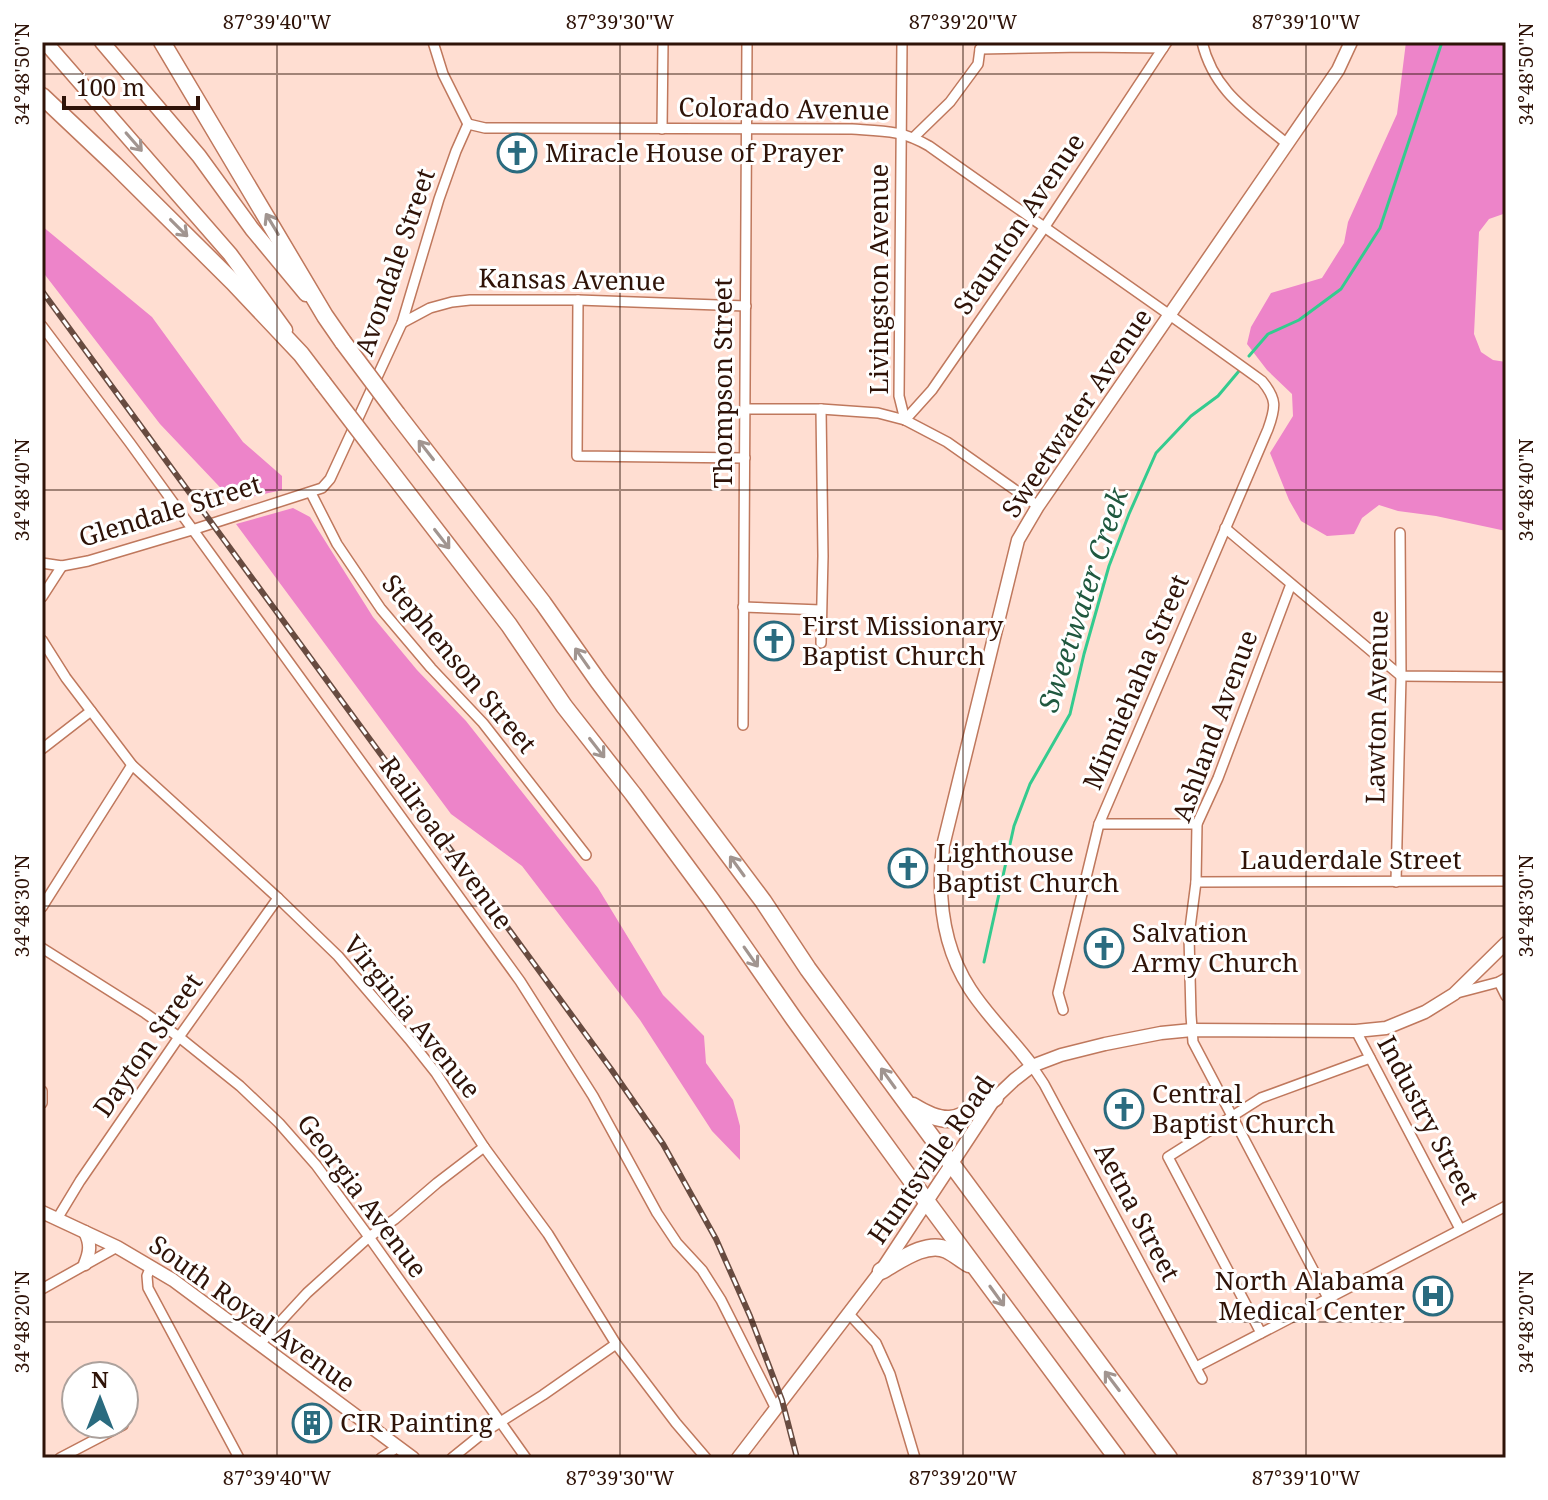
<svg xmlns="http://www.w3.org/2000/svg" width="1548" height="1500" font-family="'Noto Serif',serif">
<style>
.forest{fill:#ed84c9}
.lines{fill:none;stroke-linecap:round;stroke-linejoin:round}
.stream{stroke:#34cb8f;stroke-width:3}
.street-casing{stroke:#bf785d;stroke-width:12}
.secondary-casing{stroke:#bf785d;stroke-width:15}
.primary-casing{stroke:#bf785d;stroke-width:17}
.highway-casing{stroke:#bf785d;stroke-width:19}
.street{stroke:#fff;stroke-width:9}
.secondary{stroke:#fff;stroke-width:12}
.primary{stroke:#fff;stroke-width:14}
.highway{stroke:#fff;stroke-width:16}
.rail-casing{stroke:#684b40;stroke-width:6}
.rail{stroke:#fff;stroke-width:3;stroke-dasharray:9;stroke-linecap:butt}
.highway-bridge-casing{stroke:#bf785d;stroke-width:19;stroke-linecap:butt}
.highway-bridge{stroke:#fff;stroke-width:16}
.oneway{stroke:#a19590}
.ticks{fill:none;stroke:#2f1308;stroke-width:2;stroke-opacity:0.45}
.labels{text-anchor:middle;stroke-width:6;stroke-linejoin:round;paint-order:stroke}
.street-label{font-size:26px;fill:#2f1308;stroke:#fff}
.poi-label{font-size:26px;fill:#2f1308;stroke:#fff;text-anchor:start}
.water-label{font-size:28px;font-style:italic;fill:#20583f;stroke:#fff}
.neatline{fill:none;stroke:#2f1308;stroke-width:3}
.ticks-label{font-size:20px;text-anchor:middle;fill:#2f1308}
</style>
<rect width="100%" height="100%" fill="#ffded2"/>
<!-- forest -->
<g class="forest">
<polygon points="1406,42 1506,42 1506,213 1489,219 1479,232 1474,334 1481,352 1493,360 1506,362 1506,531 1436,516 1398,511 1379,505 1362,518 1354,534 1327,536 1301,521 1289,500 1270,453 1293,416 1292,394 1267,370 1247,344 1251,327 1271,293 1322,278 1344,243 1348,222 1397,114"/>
<polygon points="42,226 152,317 243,442 282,476 282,490 233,501 160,424 42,271"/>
<polygon points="293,508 310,517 373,617 417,670 466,721 598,888 663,995 704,1036 706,1063 733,1100 740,1126 740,1160 712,1131 640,1020 522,866 451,814 236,524"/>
</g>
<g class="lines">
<!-- stream -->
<g class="stream">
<polyline points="1249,356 1268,334 1299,320 1341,289 1380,228 1442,42"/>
<polyline points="984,962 1014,826 1030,784 1070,714 1084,654 1109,566 1129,514 1156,453 1191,416 1218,396 1239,371"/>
</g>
<!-- street casing -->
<g class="street-casing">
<g id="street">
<polyline points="433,42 443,74 468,124"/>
<polyline points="902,42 899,396 905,420"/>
<path d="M1202,42C1214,92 1249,112 1286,143"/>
<polyline points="980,49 1084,47 1163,48"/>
<path d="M468,124L485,128L852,129C883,131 902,130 929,146C1040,225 1152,301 1262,381C1277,399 1276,407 1268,429L1099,824L1058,993L1063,1010"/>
<polyline points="662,129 663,42"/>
<polyline points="914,137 950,102 978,64 980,49"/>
<polyline points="578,300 577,456 745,458"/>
<polyline points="402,323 430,308 452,302 470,300 578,300 746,306"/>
<polyline points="42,326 130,443 520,981 593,1096 657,1213 677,1243 702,1270 721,1300 776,1409"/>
<polyline points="745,409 821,409 878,413 905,420 947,442 1038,506"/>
<polyline points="905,420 932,390 1044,228 1167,42"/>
<polyline points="311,493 337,544 381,609 431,668 483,723 586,855"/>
<polyline points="1225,528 1401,676 1506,677"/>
<polyline points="42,563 62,566 88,561 192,530 322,488 330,479 402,323 439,199 456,151 468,124"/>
<polyline points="1291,584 1218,778 1197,824 1196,882 1189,936 1191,1015 1193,1042 1328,1298"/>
<polyline points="42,597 62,566"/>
<polyline points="743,607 821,610"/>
<polyline points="42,640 66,678 132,765 278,898 338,956 409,1039 436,1073 484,1147 548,1234 616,1344 676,1423 706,1458"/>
<polyline points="821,643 823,556 821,409"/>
<polyline points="743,725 747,42"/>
<polyline points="42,749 91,711"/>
<polyline points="1099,824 1197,824"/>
<polyline points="1196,882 1506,881"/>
<polyline points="1396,882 1401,676 1400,533"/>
<polyline points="42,907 132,765"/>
<polyline points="42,948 145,1013 179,1037 240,1086 279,1123 316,1165 369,1237 526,1458"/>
<polyline points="1499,982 1506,996"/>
<polyline points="1457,993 1499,982 1506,978"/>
<polyline points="1356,1031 1460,1229"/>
<polyline points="1032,1066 1044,1084 1202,1379"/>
<polyline points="42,1091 42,1103"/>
<polyline points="57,1219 80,1181 179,1037 278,898"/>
<polyline points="151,1266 147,1276 148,1288 239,1458"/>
<polyline points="42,1289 117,1247"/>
<polyline points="848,1313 876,1343 890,1374 915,1458"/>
<polyline points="1261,1333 1168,1157 1261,1098 1370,1058"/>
<polyline points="259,1345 307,1293 369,1237 395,1219 437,1183 484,1147"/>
<polyline points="1196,1367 1506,1206"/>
<polyline points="60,1458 123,1425"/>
<polyline points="381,1458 398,1447"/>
<polyline points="452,1458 483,1433 543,1395 616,1344"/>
</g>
</g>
<!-- secondary casing -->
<g class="secondary-casing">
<g id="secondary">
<path d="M1032,1066C1013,1040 988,1017 970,989C942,946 937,897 943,846L1018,540L1038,506L1338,70L1351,42"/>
<polyline points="42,1212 117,1247 173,1280 413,1458"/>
<path d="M85,1232C91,1244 90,1252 85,1264"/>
<polyline points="738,1458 881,1271 995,1098 1014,1080 1032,1066 1061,1055 1105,1044 1161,1033 1192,1030 1356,1031 1386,1028 1425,1012 1454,994 1506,943"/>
</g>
</g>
<!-- primary casing -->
<g class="primary-casing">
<g id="primary">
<polyline points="45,42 230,254 285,330"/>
<polyline points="102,42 199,156 252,229 306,294"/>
</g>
</g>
<!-- highway casing -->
<g class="highway-casing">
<g id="highway">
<polyline points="162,42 325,316 343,342"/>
<polyline points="42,96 115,165 233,282 301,354 323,383"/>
<polyline points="397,414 543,603 598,681 763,901 808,969 905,1101 1169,1458"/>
<polyline points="378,455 509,625 564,706 633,794 712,901 794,1019 927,1202 1117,1458"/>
<path d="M913,1106C952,1130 959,1117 995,1098"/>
<path d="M881,1271C899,1261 927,1240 947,1250C955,1254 962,1260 969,1264"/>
</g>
</g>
<!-- street -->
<use href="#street" class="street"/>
<!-- secondary -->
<use href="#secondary" class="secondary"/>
<!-- primary -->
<use href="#primary" class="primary"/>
<!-- highway -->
<use href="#highway" class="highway"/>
<!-- rail casing -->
<g class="rail-casing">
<polyline id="rail" points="42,291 611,1069 663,1144 716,1239 750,1316 782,1400 797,1458"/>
</g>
<!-- rail -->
<use href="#rail" class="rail"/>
<!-- highway-bridge casing -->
<g class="highway-bridge-casing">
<g id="highway-bridge">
<polyline points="343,342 397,414"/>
<polyline points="323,383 378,455"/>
</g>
</g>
<!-- highway-bridge -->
<use href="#highway-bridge" class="highway-bridge"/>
</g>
<!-- one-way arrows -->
<defs><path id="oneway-shaft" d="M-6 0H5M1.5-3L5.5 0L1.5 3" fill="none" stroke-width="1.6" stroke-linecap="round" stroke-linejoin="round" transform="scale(2)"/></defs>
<g class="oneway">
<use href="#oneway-shaft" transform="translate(134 142) rotate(49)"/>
<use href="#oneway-shaft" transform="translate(272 224) rotate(-121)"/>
<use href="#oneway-shaft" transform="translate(179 228) rotate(45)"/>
<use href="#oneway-shaft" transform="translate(426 450) rotate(-128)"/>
<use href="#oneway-shaft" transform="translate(442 539) rotate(52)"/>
<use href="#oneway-shaft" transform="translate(582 658) rotate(-125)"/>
<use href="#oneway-shaft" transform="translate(597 748) rotate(52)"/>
<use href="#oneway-shaft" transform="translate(737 866) rotate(-126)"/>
<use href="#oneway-shaft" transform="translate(751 957) rotate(55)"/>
<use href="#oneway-shaft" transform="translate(888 1078) rotate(-126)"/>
<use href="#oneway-shaft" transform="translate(997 1296) rotate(54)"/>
<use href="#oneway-shaft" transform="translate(1112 1381) rotate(-127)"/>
</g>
<!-- ticks -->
<path class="ticks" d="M277,42V1458M620,42V1458M963,42V1458M1306,42V1458M42,74H1506M42,490H1506M42,906H1506M42,1322H1506"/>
<!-- icons -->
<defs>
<g id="church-ring" transform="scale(2)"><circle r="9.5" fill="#fff" stroke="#2a6b7f" stroke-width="1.5"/><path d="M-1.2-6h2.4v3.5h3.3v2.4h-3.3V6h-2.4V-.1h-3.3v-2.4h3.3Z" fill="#2a6b7f"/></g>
<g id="hospital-ring" transform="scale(2)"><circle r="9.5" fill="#fff" stroke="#2a6b7f" stroke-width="1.5"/><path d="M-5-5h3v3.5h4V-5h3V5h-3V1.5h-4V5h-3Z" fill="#2a6b7f"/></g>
<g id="building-ring" transform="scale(2)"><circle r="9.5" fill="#fff" stroke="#2a6b7f" stroke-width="1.5"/><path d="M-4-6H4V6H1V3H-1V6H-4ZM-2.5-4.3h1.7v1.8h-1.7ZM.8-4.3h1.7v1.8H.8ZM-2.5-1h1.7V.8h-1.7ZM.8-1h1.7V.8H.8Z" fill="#2a6b7f"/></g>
</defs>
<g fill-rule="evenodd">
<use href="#church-ring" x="517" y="153"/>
<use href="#church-ring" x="774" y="641"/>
<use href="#church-ring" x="908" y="868"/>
<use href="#church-ring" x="1104" y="948"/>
<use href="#church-ring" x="1124" y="1109"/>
<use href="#hospital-ring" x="1433" y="1296"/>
<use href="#building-ring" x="312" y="1423"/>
</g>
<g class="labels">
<!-- street labels -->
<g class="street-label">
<text transform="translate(784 109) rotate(1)" y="9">Colorado Avenue</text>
<text transform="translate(1019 224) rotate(-56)" y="9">Staunton Avenue</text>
<text transform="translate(395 262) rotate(-71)" y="9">Avondale Street</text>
<text transform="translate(879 279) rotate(-90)" y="9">Livingston Avenue</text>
<text transform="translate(572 280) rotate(1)" y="9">Kansas Avenue</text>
<text transform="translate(723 383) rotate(-90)" y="9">Thompson Street</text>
<text transform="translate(1077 413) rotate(-56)" y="9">Sweetwater Avenue</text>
<text transform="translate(170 511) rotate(-17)" y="9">Glendale Street</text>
<text transform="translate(459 664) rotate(50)" y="9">Stephenson Street</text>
<text transform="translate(1136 682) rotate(-67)" y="9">Minniehaha Street</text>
<text transform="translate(1377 707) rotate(-89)" y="9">Lawton Avenue</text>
<text transform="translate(1215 726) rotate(-70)" y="9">Ashland Avenue</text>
<text transform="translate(446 843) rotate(54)" y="9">Railroad Avenue</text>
<text x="1351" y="869">Lauderdale Street</text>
<text transform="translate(412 1017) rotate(51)" y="9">Virginia Avenue</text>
<text transform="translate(148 1045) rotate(-55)" y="9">Dayton Street</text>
<text transform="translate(1428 1120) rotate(62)" y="9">Industry Street</text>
<text transform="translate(931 1160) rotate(-55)" y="9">Huntsville Road</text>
<text transform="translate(362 1196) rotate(53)" y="9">Georgia Avenue</text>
<text transform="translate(1137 1212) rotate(62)" y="9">Aetna Street</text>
<text transform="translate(252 1314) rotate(36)" y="9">South Royal Avenue</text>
</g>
<!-- poi labels -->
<g class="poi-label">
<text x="545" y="162">Miracle House of Prayer</text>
<text x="802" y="635">First Missionary<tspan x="802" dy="30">Baptist Church</tspan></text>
<text x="936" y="862">Lighthouse<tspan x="936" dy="30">Baptist Church</tspan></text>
<text x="1132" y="942">Salvation<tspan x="1132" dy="30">Army Church</tspan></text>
<text x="1152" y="1103">Central<tspan x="1152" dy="30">Baptist Church</tspan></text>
<text x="1405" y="1290" text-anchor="end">North Alabama<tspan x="1405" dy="30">Medical Center</tspan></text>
<text x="340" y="1432">CIR Painting</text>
</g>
<!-- water labels -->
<g class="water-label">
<text transform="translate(1083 600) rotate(-72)" y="10">Sweetwater Creek</text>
</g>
</g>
<!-- border -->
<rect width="1548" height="1500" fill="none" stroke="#ffffff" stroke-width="88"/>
<!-- north arrow -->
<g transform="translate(100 1400)"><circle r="38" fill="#ffffff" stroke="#aca19c" stroke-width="2"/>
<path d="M0-6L14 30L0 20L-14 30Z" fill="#2a6b7f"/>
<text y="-12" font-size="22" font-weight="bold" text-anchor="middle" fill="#2f1308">N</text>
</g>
<!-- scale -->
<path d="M64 96v12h134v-12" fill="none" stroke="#2f1308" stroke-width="4"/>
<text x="76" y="96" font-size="24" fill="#2f1308" stroke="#ffffff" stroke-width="6" paint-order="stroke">100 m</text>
<rect x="44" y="44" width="1460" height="1412" class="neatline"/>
<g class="ticks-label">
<text x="277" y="29">87°39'40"W</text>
<text x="620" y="29">87°39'30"W</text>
<text x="963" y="29">87°39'20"W</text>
<text x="1306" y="29">87°39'10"W</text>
<text transform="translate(22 74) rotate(-90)" y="7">34°48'50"N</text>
<text transform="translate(1526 74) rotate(-90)" y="7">34°48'50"N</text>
<text transform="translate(22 490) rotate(-90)" y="7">34°48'40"N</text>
<text transform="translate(1526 490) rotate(-90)" y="7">34°48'40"N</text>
<text transform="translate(22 906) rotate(-90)" y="7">34°48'30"N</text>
<text transform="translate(1526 906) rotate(-90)" y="7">34°48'30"N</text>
<text transform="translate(22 1322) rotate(-90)" y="7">34°48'20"N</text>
<text transform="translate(1526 1322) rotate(-90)" y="7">34°48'20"N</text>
<text x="277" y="1485">87°39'40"W</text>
<text x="620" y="1485">87°39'30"W</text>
<text x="963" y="1485">87°39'20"W</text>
<text x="1306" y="1485">87°39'10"W</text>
</g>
</svg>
